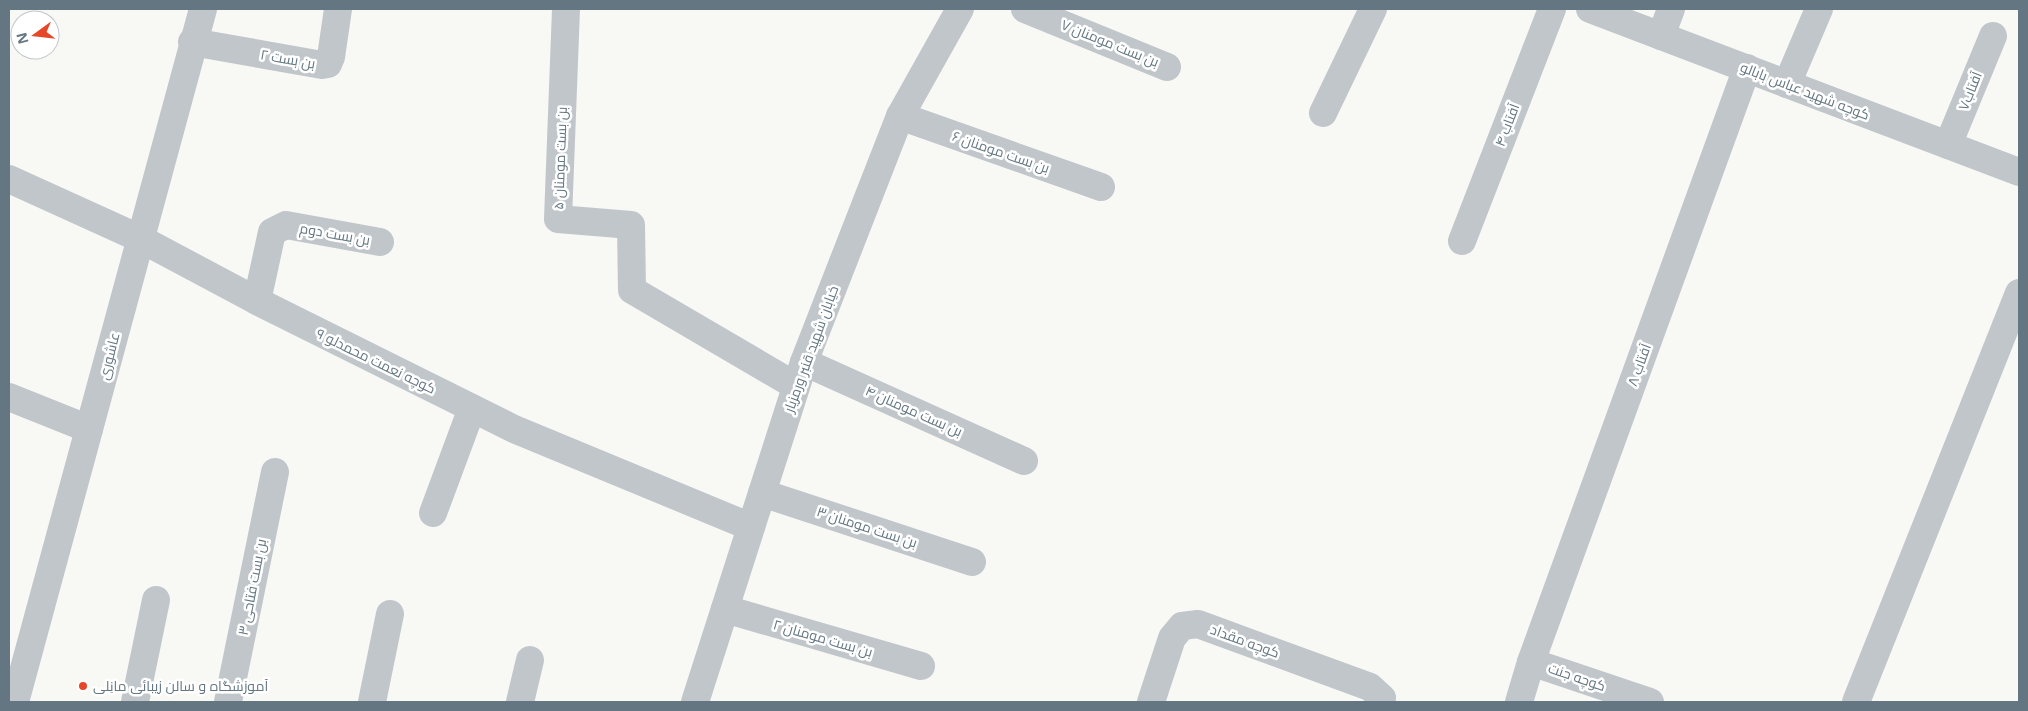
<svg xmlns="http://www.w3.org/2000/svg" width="2028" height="711" font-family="'Noto Sans',Cairo,sans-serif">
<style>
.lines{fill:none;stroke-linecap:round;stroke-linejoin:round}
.minor{stroke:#c1c6ca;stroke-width:28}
.poi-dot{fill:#e54728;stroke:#fff;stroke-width:2}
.labels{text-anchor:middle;stroke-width:5;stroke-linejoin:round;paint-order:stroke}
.street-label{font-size:14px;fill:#637681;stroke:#fff}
.poi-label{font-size:14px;fill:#637681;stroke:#fff;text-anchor:start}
</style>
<rect width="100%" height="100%" fill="#f8f8f5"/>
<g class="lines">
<!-- minor -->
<g class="minor">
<polyline points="566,9 558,219 631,225 632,290 796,386"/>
<polyline points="1025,9 1167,67"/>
<polyline points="1590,9 2019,172"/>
<polyline points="1661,36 1671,9"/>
<polyline points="192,42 322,65 328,64 331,57 338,9"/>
<polyline points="1787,84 1819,9"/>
<polyline points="1323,113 1373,9"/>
<polyline points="900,116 1101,187"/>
<polyline points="1948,145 1993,36"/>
<polyline points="9,179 139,238 257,301 514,429 751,527"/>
<polyline points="1462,241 1552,9"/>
<polyline points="257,301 272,232 286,225 380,242"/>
<polyline points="804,362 1024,461"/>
<polyline points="9,397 89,429"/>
<polyline points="762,493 972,562"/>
<polyline points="433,513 472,408"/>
<polyline points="725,609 921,666"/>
<polyline points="1531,662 1650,702"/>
<polyline points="15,702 203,9"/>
<polyline points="135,702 156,600"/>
<polyline points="228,702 275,472"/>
<polyline points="372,702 390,614"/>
<polyline points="520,702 530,660"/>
<polyline points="695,702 804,362 900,116 960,9"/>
<polyline points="1151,702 1172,638 1182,626 1198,624 1370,687 1382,698 1381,702"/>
<polyline points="1519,702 1531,662 1747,68"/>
<polyline points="1856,702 2019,293"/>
</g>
</g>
<!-- markers -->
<circle class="poi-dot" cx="83" cy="686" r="5"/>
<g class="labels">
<!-- street labels -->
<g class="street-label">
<text transform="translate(1110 43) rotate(22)" y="5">۷ بن بست مومنان</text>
<text transform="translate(288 59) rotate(10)" y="5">۲ بن بست</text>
<text transform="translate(1805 91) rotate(21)" y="5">کوچه شهید عباس بابالو</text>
<text transform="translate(1970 91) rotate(-68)" y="5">آفتاب۷</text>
<text transform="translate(1507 125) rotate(-69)" y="5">آفتاب ۴</text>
<text transform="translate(1001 152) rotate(19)" y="5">۶ بن بست مومنان</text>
<text transform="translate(560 158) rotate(-88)" y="5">۵ بن بست مومنان</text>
<text transform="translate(335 234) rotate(10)" y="5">بن بست دوم</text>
<text transform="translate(811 349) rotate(-70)" y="5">خیابان شهید قنبر ورمزیار</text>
<text transform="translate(109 356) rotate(-76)" y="5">عاشوری</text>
<text transform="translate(376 361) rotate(26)" y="5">کوچه نعمت محمدلو ۹</text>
<text transform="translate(1639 365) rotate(-70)" y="5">آفتاب ۸</text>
<text transform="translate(914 411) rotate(24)" y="5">۴ بن بست مومنان</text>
<text transform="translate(867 527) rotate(18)" y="5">۳ بن بست مومنان</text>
<text transform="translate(252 587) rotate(-79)" y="5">بن بست فتاحی ۳</text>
<text transform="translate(823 638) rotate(16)" y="5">۲ بن بست مومنان</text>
<text transform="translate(1245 641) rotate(20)" y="5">کوچه مقداد</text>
<text transform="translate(1577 677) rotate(19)" y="5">کوچه جنت</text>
</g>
<!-- poi labels -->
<g class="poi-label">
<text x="93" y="691">آموزشگاه و سالن زیبائی مانِلی</text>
</g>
</g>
<!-- border -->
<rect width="2028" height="711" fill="none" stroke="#637681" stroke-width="20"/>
<!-- north arrow -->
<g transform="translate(35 35) rotate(255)"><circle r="24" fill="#ffffff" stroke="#c1c8cd"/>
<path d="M0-4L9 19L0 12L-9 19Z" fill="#e54728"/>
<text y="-8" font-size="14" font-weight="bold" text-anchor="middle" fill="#637681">N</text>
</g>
</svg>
